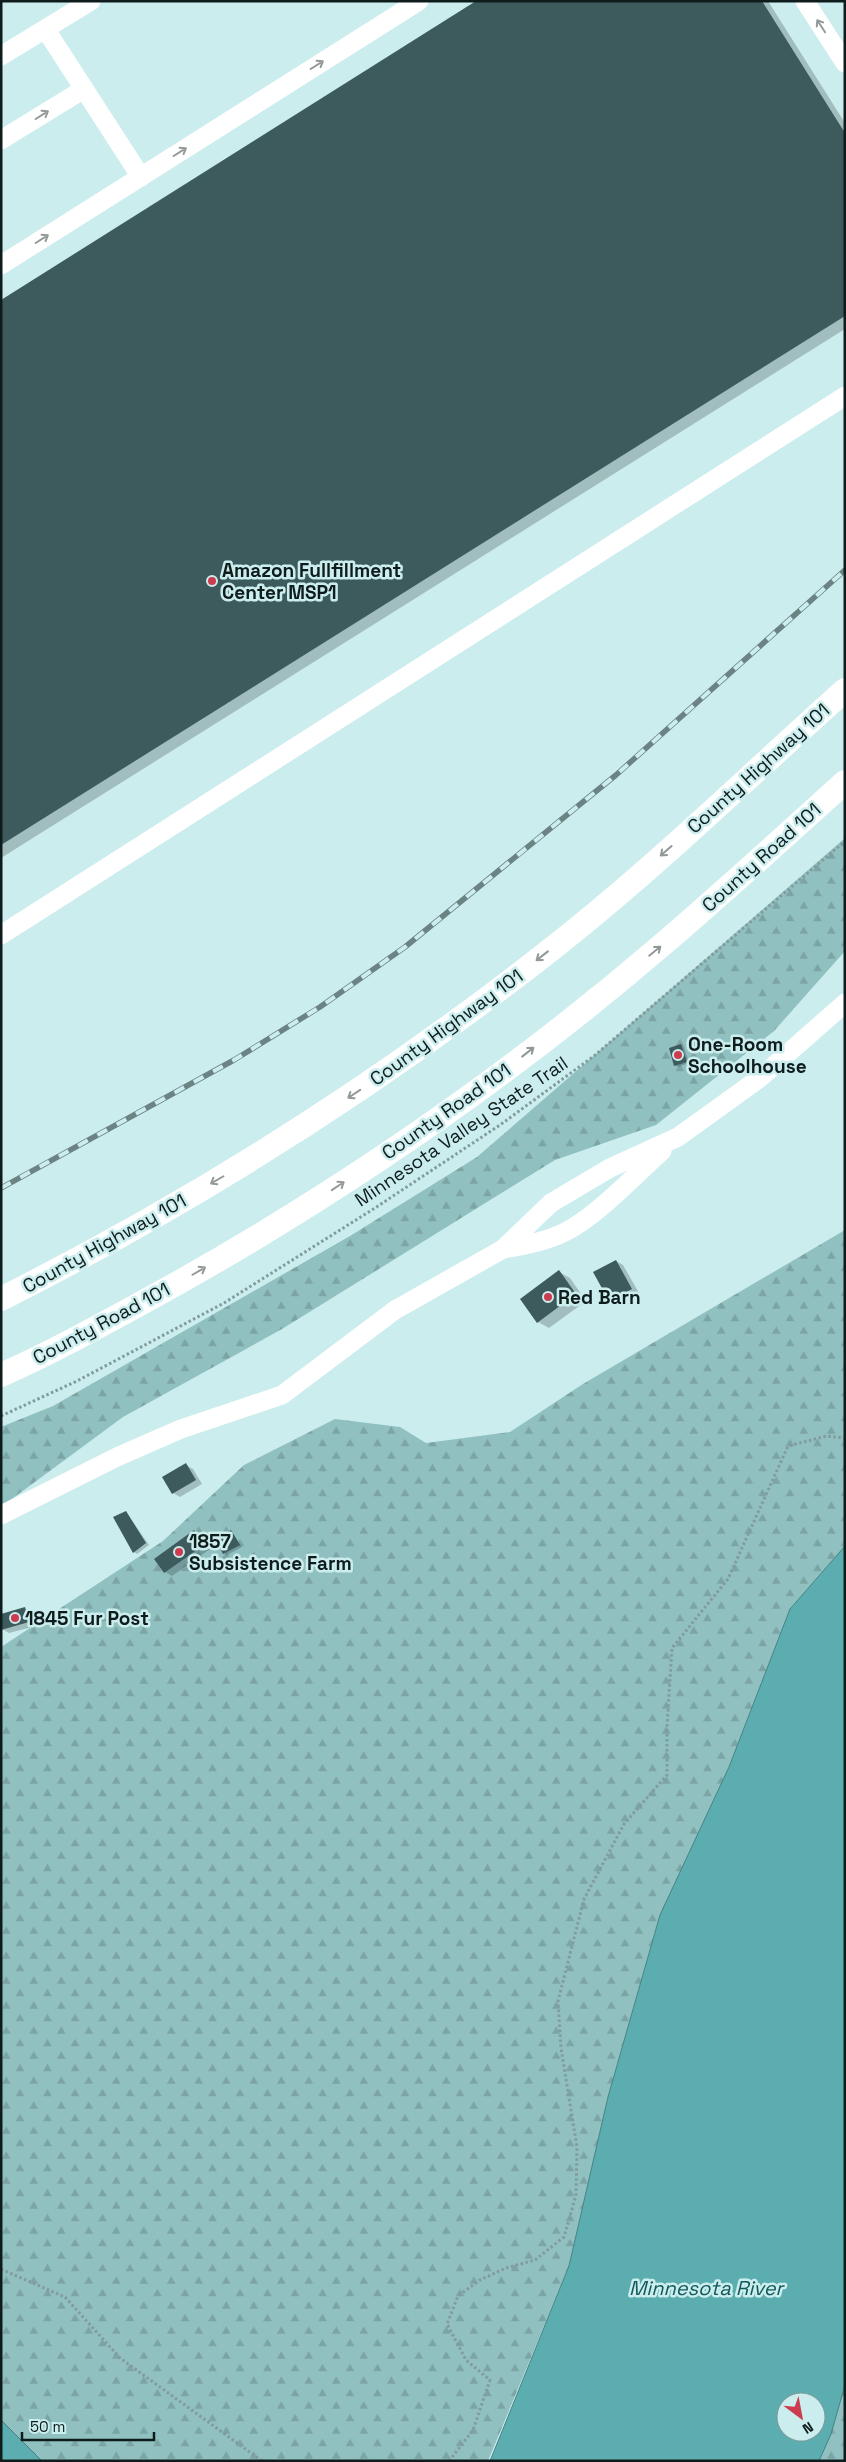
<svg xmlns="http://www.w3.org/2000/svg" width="846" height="2462" font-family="'Space Grotesk',sans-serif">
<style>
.forest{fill:url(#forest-firs)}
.water{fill:#5cadaf;stroke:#458283;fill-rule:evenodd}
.shadow{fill:#0003}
.building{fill:#3d5b5c}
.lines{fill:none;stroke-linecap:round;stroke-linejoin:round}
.path{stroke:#829b9c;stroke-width:3;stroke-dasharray:2.5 2.5;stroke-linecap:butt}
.minor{stroke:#fff;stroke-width:19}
.major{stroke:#fff;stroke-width:24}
.rail-casing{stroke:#6c8384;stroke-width:5.5}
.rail{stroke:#cbedee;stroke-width:4;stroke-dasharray:11;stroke-linecap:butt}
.oneway{stroke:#939999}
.poi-dot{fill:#cc3c4e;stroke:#cbedee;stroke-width:2}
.labels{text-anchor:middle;stroke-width:5;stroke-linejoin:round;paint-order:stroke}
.poi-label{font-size:19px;font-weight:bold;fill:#0f1c1c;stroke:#cbedee;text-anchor:start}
.street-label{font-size:19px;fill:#0f1c1c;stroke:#cbedee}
.water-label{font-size:20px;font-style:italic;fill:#11585a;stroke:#cbedee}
</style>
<defs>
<pattern id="forest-firs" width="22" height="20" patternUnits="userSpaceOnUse" patternTransform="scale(1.25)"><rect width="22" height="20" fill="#91c0c1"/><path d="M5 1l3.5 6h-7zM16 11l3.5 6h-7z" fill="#7ca4a5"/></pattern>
</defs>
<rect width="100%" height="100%" fill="#cbedee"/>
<!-- forest -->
<g class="forest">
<polygon points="845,838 845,951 774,1031 656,1125 555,1160 282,1329 123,1417 1,1507 1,1427 53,1406 350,1236 477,1157"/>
<polygon points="845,1230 845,1546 790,1609 729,1767 660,1915 608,2097 569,2266 488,2461 42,2461 1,2420 1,1647 163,1541 244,1465 335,1419 400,1427 426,1443 510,1432 583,1384"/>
<polygon points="845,2380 845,2461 819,2461 826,2444"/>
</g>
<!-- water -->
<g class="water">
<path d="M845,1546V2385L831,2434L819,2461H490L569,2266L608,2097L660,1915L729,1767L790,1609ZM786,2402H816V2432H786Z"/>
<polygon points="1,2420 42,2461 1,2461"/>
</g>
<!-- shadow -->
<g class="shadow">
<polygon points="479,1 768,1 845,123 845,329 1,858 1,301"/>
<polygon points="681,1045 684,1047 689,1063 678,1067 675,1065"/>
<polygon points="616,1261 623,1265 639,1293 618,1305 610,1301 595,1273"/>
<polygon points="559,1272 570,1278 586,1301 549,1328 538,1322"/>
<polygon points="186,1465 193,1469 202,1484 180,1497 173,1493"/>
<polygon points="126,1512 149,1545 137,1554 134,1552"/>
<polygon points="231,1531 242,1547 227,1555 224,1553"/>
<polygon points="194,1532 201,1536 210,1549 172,1576 165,1572"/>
<polygon points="25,1609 32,1613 36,1626 9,1633 2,1629"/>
</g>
<!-- building -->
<g class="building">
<polygon points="476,1 762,1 845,133 845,316 1,845 1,300"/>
<polygon points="681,1044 687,1062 674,1066 669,1048"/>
<polygon points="616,1260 632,1289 609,1301 593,1272"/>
<polygon points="559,1270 576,1294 537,1323 520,1299"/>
<polygon points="186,1463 196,1480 172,1494 162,1477"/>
<polygon points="126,1511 146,1543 133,1553 113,1517"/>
<polygon points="194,1530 204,1545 164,1573 154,1559"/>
<polygon points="231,1530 240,1545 223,1554 215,1539"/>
<polygon points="25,1607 29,1622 1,1630 1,1614"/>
</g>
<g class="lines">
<!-- path -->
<g class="path">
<polyline points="1,1416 77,1381 224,1303 375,1208 500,1125 594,1056 845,841"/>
<polyline points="1,2269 65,2297 120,2358 262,2461"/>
<polyline points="449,2461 473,2430 490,2380 466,2360 447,2324 458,2296 480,2280 506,2268 535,2260 564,2237 576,2195 577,2147 561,2048 558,2001 584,1899 624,1824 667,1775 667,1726 672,1648 728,1579 788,1446 827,1436 845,1438"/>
</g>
<!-- minor -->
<g class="minor">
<polyline points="805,1 845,63"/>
<polyline points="46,30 141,177"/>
<polyline points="1,56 91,1"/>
<polyline points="1,140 84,89"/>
<polyline points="1,265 419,1"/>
<polyline points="1,935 845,396"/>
<path d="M503,1249C523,1246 544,1242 563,1233C594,1219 635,1175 662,1151"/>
<polyline points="1,1515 119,1456 181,1429 282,1395 395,1310 503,1249 551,1203 610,1168 678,1137 760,1078 845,1003"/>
</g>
<!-- major -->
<g class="major">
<path d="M1,1299C199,1199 385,1081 558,944C658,865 750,775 845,690"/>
<path d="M1,1375C55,1351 107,1322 158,1294C337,1195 507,1078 662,945C724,892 784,837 845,782"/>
</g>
<!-- rail casing -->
<g class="rail-casing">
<polyline id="rail" points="1,1188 234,1060 320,1007 405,947 616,775 845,570"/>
</g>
<!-- rail -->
<use href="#rail" class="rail"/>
</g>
<!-- one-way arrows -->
<defs><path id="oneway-shaft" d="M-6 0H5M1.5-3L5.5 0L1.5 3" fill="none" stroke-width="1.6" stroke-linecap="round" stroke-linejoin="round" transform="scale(1.25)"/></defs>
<g class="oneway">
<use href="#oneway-shaft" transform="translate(821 26) rotate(-123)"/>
<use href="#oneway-shaft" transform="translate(317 65) rotate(-32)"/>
<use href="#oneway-shaft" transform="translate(42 115) rotate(-32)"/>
<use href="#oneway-shaft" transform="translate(180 152) rotate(-32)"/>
<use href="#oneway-shaft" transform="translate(42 239) rotate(-32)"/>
<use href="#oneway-shaft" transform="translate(666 851) rotate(139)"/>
<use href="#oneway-shaft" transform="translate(655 951) rotate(-39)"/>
<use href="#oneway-shaft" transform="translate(542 956) rotate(142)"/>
<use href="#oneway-shaft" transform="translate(528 1052) rotate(-38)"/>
<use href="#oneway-shaft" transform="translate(354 1094) rotate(146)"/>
<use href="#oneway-shaft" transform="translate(217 1180) rotate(150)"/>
<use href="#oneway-shaft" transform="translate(338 1186) rotate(-34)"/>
<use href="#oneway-shaft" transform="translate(199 1271) rotate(-30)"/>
</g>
<!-- markers -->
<g class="poi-dot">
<circle cx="212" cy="581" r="5"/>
<circle cx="678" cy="1055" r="5"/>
<circle cx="548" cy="1297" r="5"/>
<circle cx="179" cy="1552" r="5"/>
<circle cx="15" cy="1618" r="5"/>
</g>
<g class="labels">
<!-- poi labels -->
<g class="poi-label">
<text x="222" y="577">Amazon Fullfillment<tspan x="222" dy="22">Center MSP1</tspan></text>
<text x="688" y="1051">One-Room<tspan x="688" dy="22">Schoolhouse</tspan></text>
<text x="558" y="1304">Red Barn</text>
<text x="189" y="1548">1857<tspan x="189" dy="22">Subsistence Farm</tspan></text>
<text x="25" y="1625">1845 Fur Post</text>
</g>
<!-- street labels -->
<g class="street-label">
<text transform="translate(758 768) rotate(-42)" y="7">County Highway 101</text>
<text transform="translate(761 857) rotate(-42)" y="7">County Road 101</text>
<text transform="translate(446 1027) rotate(-36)" y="7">County Highway 101</text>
<text transform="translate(446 1111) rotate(-35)" y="7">County Road 101</text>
<text transform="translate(461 1131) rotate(-34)" y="7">Minnesota Valley State Trail</text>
<text transform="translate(104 1243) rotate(-29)" y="7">County Highway 101</text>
<text transform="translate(101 1323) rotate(-28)" y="7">County Road 101</text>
</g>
<!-- water labels -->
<g class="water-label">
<text x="706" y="2295">Minnesota River</text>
</g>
</g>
<!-- border -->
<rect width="846" height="2462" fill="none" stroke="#0f1c1c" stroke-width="5"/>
<!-- north arrow -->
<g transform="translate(801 2417) rotate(148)"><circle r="24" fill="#cbedee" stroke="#80999a"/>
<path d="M0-4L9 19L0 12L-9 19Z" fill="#cc3c4e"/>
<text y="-8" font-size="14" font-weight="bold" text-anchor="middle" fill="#0f1c1c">N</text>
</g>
<!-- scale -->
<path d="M22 2432v8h132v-8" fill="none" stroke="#0f1c1c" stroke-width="2.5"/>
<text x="30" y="2432" font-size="15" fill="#0f1c1c" stroke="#cbedee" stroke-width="4" paint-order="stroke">50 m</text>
</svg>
